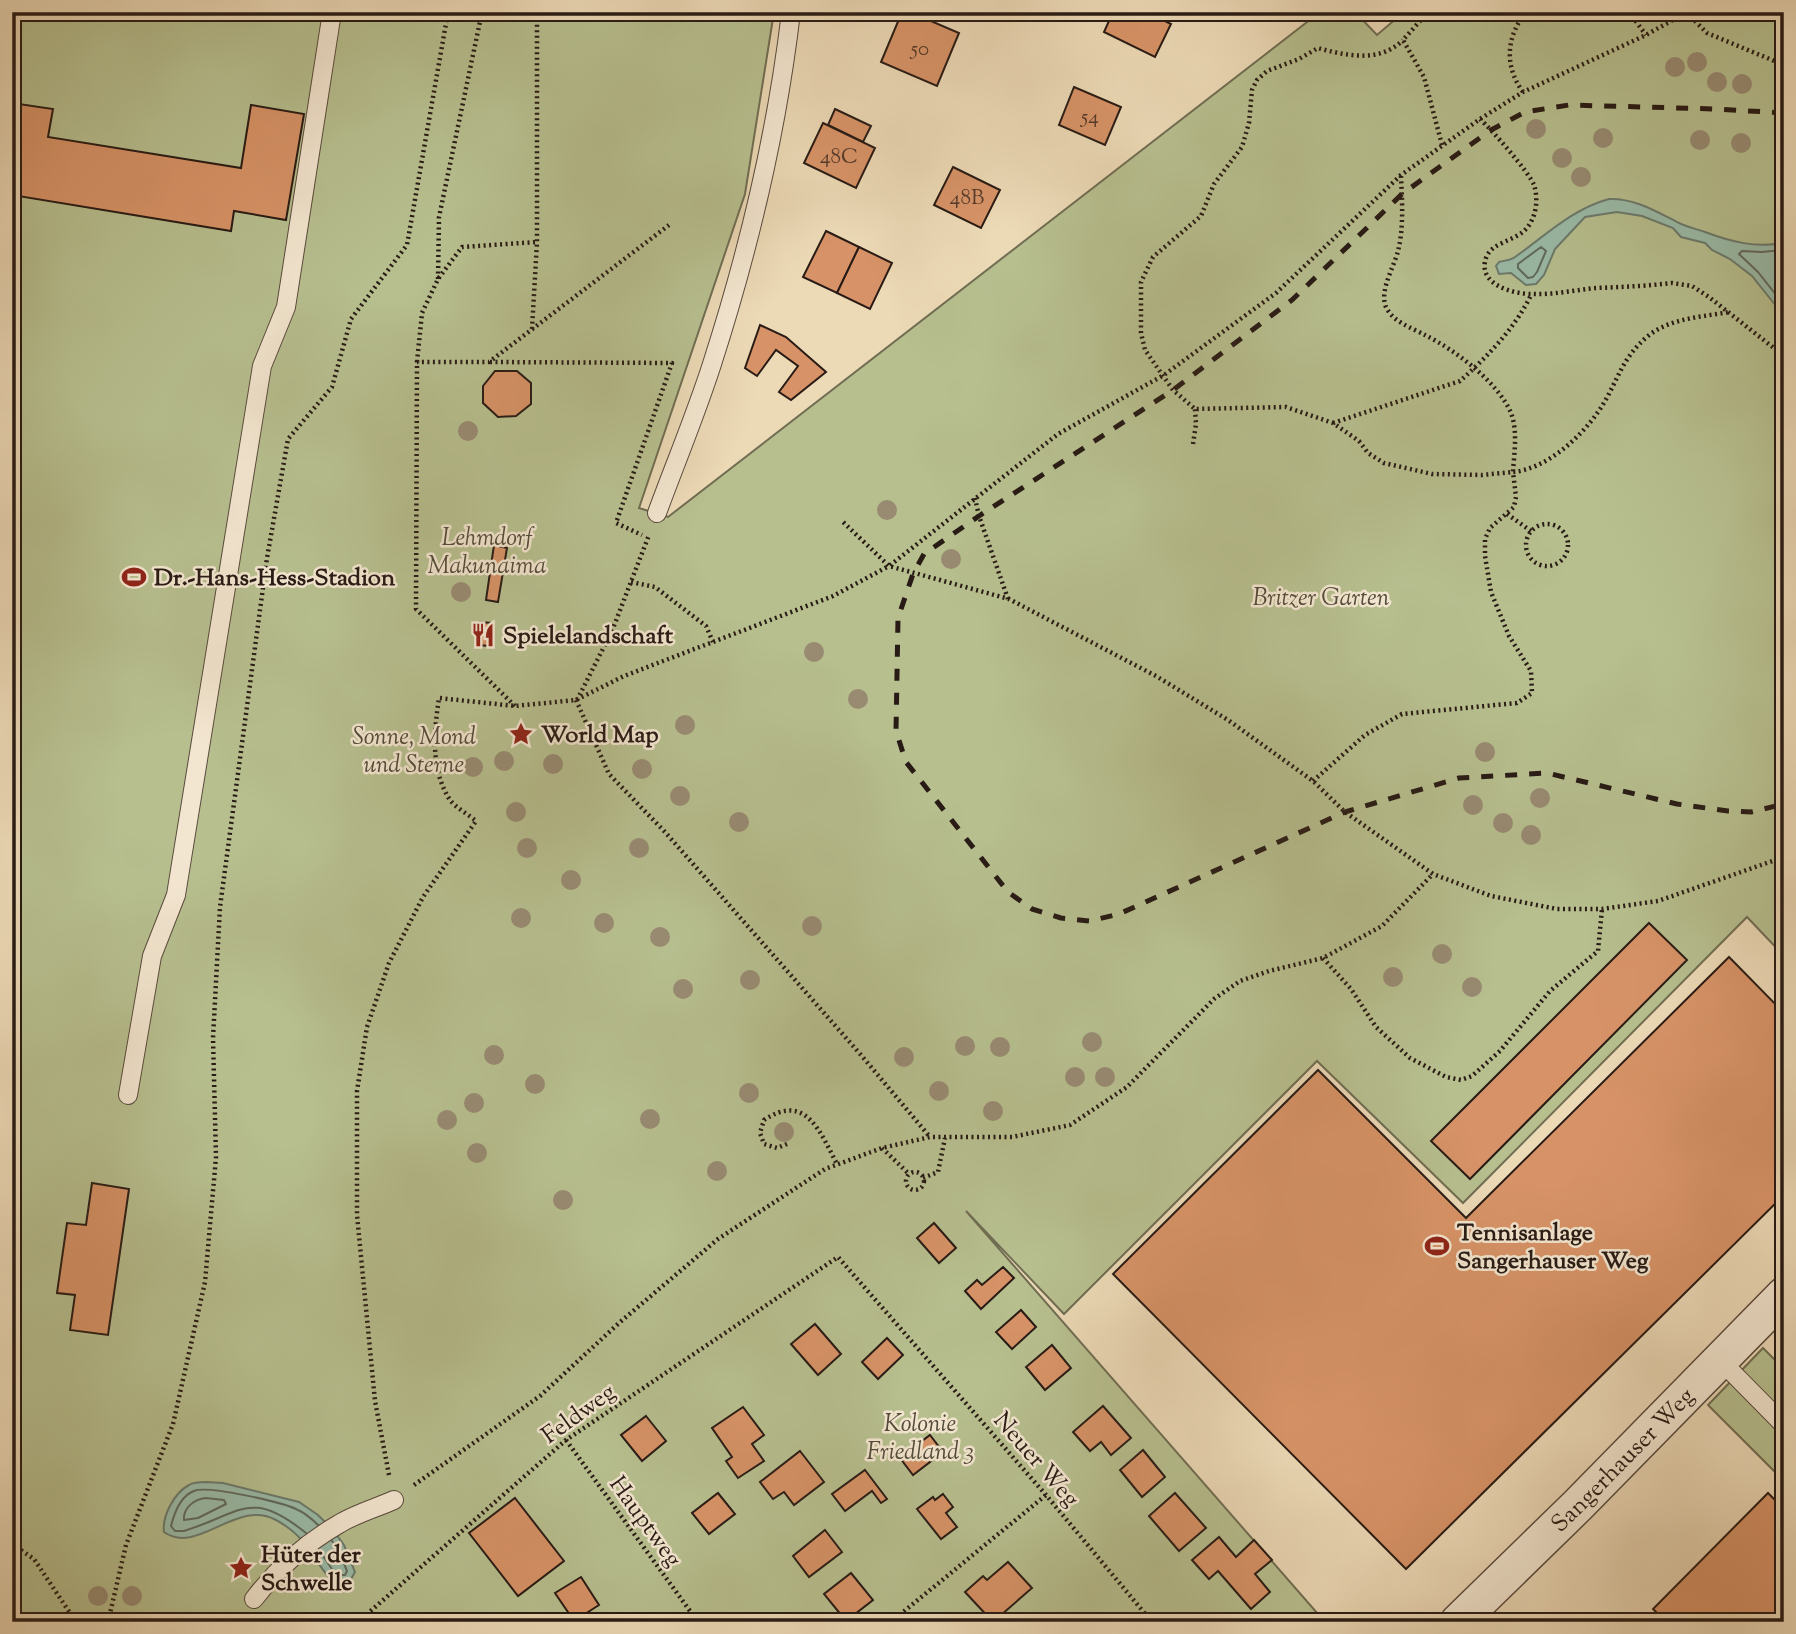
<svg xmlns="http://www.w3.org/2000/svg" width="1796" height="1634" font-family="'Sorts Mill Goudy',serif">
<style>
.green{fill:#b7bf8f;stroke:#706d52;stroke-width:2}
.water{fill:#9abba8;stroke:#6c7b6d;stroke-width:2}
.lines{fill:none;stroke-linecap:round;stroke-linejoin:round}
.shore{stroke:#616b5e;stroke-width:2}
.building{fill:#d79367;stroke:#281b15;stroke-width:2}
.service-casing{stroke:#594a3d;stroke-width:20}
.minor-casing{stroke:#594a3d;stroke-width:38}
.path{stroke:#281b15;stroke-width:4.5;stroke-dasharray:2 3.5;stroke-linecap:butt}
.service{stroke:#f3e6d0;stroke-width:18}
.minor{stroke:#f3e6d0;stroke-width:35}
.rail{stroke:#281b15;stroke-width:5;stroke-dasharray:12 12;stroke-linecap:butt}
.tree{fill:#988b72}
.labels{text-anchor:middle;stroke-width:5;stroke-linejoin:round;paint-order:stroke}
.number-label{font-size:21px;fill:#54392a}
.park-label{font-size:24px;font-style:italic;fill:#534c3a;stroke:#f3e6d0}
.poi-label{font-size:24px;font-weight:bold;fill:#281b15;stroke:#f3e6d0;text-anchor:start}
.street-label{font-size:24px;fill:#281b15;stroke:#f3e6d0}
</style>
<rect width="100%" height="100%" fill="#ecd9b6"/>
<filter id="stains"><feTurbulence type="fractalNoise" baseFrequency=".00286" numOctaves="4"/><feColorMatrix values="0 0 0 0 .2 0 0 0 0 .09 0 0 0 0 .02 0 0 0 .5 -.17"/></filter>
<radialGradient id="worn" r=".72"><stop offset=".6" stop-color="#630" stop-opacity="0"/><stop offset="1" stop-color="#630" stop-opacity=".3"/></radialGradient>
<!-- green -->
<g class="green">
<polygon points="12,12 774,12 745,194 639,508 668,517 1320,12 1355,12 1377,35 1404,12 1784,12 1784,956 1747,917 1463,1203 1317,1061 1064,1314 966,1211 1325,1622 12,1622"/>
<polygon points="1763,1348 1784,1369 1784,1481 1708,1405"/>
</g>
<!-- water -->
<g class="water">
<path d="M1609,199C1635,198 1657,212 1679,223C1687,227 1697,229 1705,232C1732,242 1755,248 1784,243V316L1752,276L1730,259L1712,250L1705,243L1681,237L1673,228L1642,216L1617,212L1585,217L1555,249L1544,275L1536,284L1526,285L1511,273L1499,274L1496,266L1499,262C1505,260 1510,261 1515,257C1545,236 1572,209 1609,199Z"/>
<path d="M206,1482L223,1483L299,1502L318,1515L332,1529L344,1545L355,1572L350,1581L341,1584L333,1582C310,1557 309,1538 276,1520C237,1498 197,1556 164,1532C162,1516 174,1493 189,1485C194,1482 201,1482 206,1482Z"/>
</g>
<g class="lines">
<!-- shore -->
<g class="shore">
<polygon points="1541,247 1546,251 1537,272 1533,277 1528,278 1518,268 1518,264"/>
<polyline points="1784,250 1762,252 1742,251 1739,254 1758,272 1784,305"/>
<path d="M206,1498L224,1500L226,1504L198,1518L184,1520C183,1508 194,1499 206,1498Z"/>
<path d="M306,1533C250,1488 242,1513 184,1531H175L171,1526C174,1514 180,1496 194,1491C207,1485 281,1502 296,1509C303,1512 312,1519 318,1525"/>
<polyline points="319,1550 336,1575 345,1575 347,1571 338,1549 332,1541"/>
</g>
</g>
<!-- building -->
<g class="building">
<polygon points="902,12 910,12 959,33 937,86 881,62"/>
<polygon points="1113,12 1147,12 1171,24 1155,57 1104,32"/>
<polygon points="1074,87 1121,107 1105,145 1059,125"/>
<polygon points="12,103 53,109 48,137 241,168 251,105 304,114 286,220 234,211 231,231 12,195"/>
<polygon points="835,109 871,126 863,142 828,125"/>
<polygon points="823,123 875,148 856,188 804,163"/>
<polygon points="953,167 1000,190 981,228 934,205"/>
<polygon points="826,231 859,247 837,293 803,277"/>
<polygon points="859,247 892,263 870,309 837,293"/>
<polygon points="760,325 786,337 826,372 791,400 779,392 798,366 776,350 757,376 745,368"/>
<polygon points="495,371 517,371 531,383 531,404 516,416 498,417 483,403 483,386"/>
<polygon points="494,545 507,548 498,602 486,600"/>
<polygon points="480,622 492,623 490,646 477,645"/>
<polygon points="1649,923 1687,960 1470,1179 1431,1141"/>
<polygon points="1729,957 1784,1013 1784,1195 1406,1569 1113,1274 1318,1070 1466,1218"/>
<polygon points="92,1183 129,1189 108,1335 70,1330 75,1295 57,1293 67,1223 86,1225"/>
<polygon points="934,1223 956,1248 939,1263 917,1238"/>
<polygon points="1003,1267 1014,1278 981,1309 965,1291 977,1280 982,1285"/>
<polygon points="1021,1310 1036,1327 1012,1349 996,1332"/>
<polygon points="815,1324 841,1354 818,1375 791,1344"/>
<polygon points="887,1338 903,1355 878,1379 862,1362"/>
<polygon points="1052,1345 1071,1368 1045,1390 1026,1367"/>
<polygon points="1103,1406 1131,1438 1111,1455 1101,1442 1090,1451 1073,1432"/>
<polygon points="743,1407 764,1435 752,1444 764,1461 738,1478 726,1461 732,1457 712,1428"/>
<polygon points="646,1416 666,1441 642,1461 621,1435"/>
<polygon points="930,1435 943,1452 913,1475 900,1458"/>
<polygon points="1143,1450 1165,1477 1142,1497 1120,1470"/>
<polygon points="800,1451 824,1482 794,1505 784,1492 773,1499 760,1482"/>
<polygon points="865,1470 887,1499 881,1503 872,1491 845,1511 832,1494"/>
<polygon points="718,1493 735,1514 709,1534 692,1513"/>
<polygon points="1175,1493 1206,1528 1179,1551 1149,1516"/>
<polygon points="1768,1493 1784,1509 1784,1622 1666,1622 1653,1609"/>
<polygon points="943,1494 953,1507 946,1513 957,1527 941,1539 917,1509 933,1497 935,1500"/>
<polygon points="515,1498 564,1561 518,1596 469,1533"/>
<polygon points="825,1530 842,1552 809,1577 793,1556"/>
<polygon points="1219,1537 1236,1557 1254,1540 1272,1560 1255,1574 1270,1592 1251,1609 1218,1571 1209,1579 1192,1560"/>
<polygon points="1008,1562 1032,1588 993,1622 965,1592 983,1576 987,1580"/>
<polygon points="851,1573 873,1600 846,1621 824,1594"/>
<polygon points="581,1577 599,1605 574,1621 555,1593"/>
</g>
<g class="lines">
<!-- service casing -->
<g class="service-casing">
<g id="service">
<path d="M657,513C675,464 696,414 712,364C749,249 777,132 791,12"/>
<polyline points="128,1095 152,956 176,895 262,366 286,307 332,12"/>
<polyline points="1719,1359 1784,1425"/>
<path d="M254,1599C277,1569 306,1543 339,1524C355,1514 376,1508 394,1500"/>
</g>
</g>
<!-- minor casing -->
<g class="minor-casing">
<g id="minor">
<path id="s1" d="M1458,1622L1578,1505L1784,1295"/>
</g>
</g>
<!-- path -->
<g class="path">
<polyline points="1428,12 1403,40 1424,77 1442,145"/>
<polyline points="1629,12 1646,35"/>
<polyline points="1687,12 1646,35 1523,92 1480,119 1401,175 1276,293 1164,375 1058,434 889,566 1009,599 1156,676 1228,720 1313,781 1345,812 1433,874 1491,896 1557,909 1602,909 1658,901 1784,857"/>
<polyline points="1687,13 1707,33 1784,65"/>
<path d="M1523,92C1504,66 1506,37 1526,12"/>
<path d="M1480,119C1491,129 1529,172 1534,185C1539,200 1536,220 1524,231C1513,241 1491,243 1486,258C1477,284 1512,294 1532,294C1553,295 1575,290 1596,288C1622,287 1647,286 1672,283L1692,286L1709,297L1784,356"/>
<path d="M1401,176C1402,199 1404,228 1398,251C1394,267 1379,291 1386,307C1393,322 1412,328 1425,335C1455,350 1498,382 1511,413C1518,431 1514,454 1513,472L1482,475L1432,474L1384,463L1368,453L1359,441L1333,423L1286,407L1195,409L1173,390L1145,350L1141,333V282L1153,257L1201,216L1214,184L1242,147L1249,123L1252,90L1257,80L1267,71L1299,59L1318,48C1347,56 1380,63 1403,40"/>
<polyline points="438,279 439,217 482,12"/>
<polyline points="532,329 537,242 537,12"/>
<polyline points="417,362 422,313 438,279 462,247 537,242"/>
<polyline points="490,362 672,363 616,523 642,535"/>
<path d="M1333,423L1460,381C1487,357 1516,327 1531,295"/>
<polyline points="1193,444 1196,424 1195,409"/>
<polyline points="975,498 979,516 1008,599"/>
<polyline points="1507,514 1531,531"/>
<circle cx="1547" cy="545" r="21"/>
<polyline points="631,582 655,587 706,626 713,642"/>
<polyline points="576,700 609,774 665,832 861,1055 930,1137"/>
<polyline points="577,700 612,631 649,535"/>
<polyline points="515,706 416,609 417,362 489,362 669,225"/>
<path d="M1313,781L1365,735L1402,714L1517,703L1532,693L1531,671L1509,636L1491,592L1485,556V539L1490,528L1514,507L1516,497L1513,472C1546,469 1580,438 1598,412C1617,385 1620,359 1648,336C1670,318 1702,317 1729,312"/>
<polyline points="1323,958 1351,989 1376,1027 1410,1058 1446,1077 1461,1080 1472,1076 1500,1051 1550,991 1598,951 1602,909"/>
<path d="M787,1144L777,1148L764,1144L760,1133L764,1120C806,1092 820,1132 837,1164"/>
<polyline points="882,1148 909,1174"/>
<circle cx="915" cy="1181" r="9"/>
<polyline points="923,1178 938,1172 945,1138"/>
<polyline points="566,1440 698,1622"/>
<path d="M389,1475L375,1401L357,1215V1091L367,1027L389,963L423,897L476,821C468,814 456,808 450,800C430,769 434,732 439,698L515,706L576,700L624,676L833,596L889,566L841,520"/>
<polyline points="414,1485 540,1396 619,1323 718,1239 825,1169 882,1148 930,1137 1012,1137 1070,1125 1127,1087 1214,999 1240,981 1269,971 1323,958 1382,926 1433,874"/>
<polyline points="12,1544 34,1559 76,1622"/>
<polyline points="108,1622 126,1545 173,1424 205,1282 216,1157 213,1038 220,907 267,558 288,439 332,387 351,319 407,245 448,12"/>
<polyline points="222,1622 234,1613"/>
<polyline points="358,1622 566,1440 838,1257 1046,1495 1152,1622"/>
<polyline points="891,1622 1046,1495"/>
</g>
<!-- service -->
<use href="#service" class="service"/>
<!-- minor -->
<use href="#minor" class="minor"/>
<!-- rail -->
<polyline class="rail" points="1784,113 1715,109 1569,105 1525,112 1491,130 1402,194 1292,300 1173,390 979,516 924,554 913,574 898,618 896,731 906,762 1008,892 1032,909 1061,918 1090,921 1119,914 1345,812 1459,778 1547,773 1677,804 1728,811 1751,812 1784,804"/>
</g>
<!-- trees -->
<g class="tree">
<circle cx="1697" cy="62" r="10"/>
<circle cx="1675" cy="67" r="10"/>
<circle cx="1717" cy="82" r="10"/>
<circle cx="1742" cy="84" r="10"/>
<circle cx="1536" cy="129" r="10"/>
<circle cx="1603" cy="138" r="10"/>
<circle cx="1700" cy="140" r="10"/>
<circle cx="1741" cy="143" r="10"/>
<circle cx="1562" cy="158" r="10"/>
<circle cx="1581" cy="177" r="10"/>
<circle cx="468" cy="431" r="10"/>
<circle cx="887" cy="510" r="10"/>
<circle cx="951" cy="559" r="10"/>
<circle cx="461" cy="592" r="10"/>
<circle cx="814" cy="652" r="10"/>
<circle cx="858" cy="699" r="10"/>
<circle cx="685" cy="725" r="10"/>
<circle cx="1485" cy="752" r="10"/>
<circle cx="504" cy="761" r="10"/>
<circle cx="553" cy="764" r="10"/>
<circle cx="473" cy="767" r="10"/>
<circle cx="642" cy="769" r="10"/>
<circle cx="680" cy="796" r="10"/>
<circle cx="1540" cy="798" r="10"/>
<circle cx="1473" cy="805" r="10"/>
<circle cx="516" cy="812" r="10"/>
<circle cx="739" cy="822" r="10"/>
<circle cx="1503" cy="823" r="10"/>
<circle cx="1531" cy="835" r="10"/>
<circle cx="527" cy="848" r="10"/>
<circle cx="639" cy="848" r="10"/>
<circle cx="571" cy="880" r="10"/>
<circle cx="521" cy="918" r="10"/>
<circle cx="604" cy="923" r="10"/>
<circle cx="812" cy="926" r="10"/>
<circle cx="660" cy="937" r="10"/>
<circle cx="1442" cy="954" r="10"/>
<circle cx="1393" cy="977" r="10"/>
<circle cx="750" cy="980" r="10"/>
<circle cx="1472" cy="987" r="10"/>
<circle cx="683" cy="989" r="10"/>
<circle cx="1092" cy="1042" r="10"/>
<circle cx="965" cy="1046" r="10"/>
<circle cx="1000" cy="1047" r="10"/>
<circle cx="494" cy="1055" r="10"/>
<circle cx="904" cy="1057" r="10"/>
<circle cx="1075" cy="1077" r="10"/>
<circle cx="1105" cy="1077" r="10"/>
<circle cx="535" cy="1084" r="10"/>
<circle cx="939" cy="1091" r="10"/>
<circle cx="749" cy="1093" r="10"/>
<circle cx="474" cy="1103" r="10"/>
<circle cx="993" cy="1111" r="10"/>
<circle cx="650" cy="1119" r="10"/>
<circle cx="447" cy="1120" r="10"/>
<circle cx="784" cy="1132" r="10"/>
<circle cx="477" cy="1153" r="10"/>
<circle cx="717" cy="1171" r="10"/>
<circle cx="563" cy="1200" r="10"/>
<circle cx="98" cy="1596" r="10"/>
<circle cx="132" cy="1596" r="10"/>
</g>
<!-- icons -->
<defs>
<g id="stadium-bare" transform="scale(1.89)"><path d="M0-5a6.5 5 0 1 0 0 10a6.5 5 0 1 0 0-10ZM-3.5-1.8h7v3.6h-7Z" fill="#8f2418" stroke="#f3e6d0" stroke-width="2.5" paint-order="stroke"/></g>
<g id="restaurant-bare" transform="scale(1.89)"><path d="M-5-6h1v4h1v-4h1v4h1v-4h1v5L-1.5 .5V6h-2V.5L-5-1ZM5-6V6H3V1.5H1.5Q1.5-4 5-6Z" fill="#8f2418" stroke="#f3e6d0" stroke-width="2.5" paint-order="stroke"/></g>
<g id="sight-bare" transform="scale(1.89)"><path d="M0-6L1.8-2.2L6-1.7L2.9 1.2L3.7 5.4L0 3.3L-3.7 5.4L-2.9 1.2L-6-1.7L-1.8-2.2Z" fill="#8f2418" stroke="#f3e6d0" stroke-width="2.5" paint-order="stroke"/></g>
</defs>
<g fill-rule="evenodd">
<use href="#stadium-bare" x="134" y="577"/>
<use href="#restaurant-bare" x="483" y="635"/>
<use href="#sight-bare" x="521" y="734"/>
<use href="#stadium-bare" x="1437" y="1246"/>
<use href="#sight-bare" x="241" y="1568"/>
</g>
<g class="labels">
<!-- number labels -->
<g class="number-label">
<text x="920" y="55">50</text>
<text x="1090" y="123">54</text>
<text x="839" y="163">48C</text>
<text x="967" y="204">48B</text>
</g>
<!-- park labels -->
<g class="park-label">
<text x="487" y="545">Lehmdorf<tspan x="487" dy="28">Makunaima</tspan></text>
<text x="1321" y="605">Britzer Garten</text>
<text x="414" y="744">Sonne, Mond<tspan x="414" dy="28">und Sterne</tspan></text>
<text x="920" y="1431">Kolonie<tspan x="920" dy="28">Friedland 3</tspan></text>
</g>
<!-- poi labels -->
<g class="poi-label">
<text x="154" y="585">Dr.-Hans-Hess-Stadion</text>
<text x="503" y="643">Spielelandschaft</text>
<text x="541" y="742">World Map</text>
<text x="1457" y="1240">Tennisanlage<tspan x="1457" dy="28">Sangerhauser Weg</tspan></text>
<text x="261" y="1562">Hüter der<tspan x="261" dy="28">Schwelle</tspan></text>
</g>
<!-- street labels -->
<g class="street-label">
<text transform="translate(578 1413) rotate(-36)" y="8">Feldweg</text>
<text transform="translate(1037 1459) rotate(49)" y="8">Neuer Weg</text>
<text dy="8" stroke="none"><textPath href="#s1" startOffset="231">Sangerhauser Weg</textPath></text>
<text transform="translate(646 1521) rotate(54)" y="8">Hauptweg</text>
</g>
</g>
<!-- margin -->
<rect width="1796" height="1634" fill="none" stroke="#ecd9b6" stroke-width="42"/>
<rect x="14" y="14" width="1768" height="1606" fill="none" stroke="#281b15" stroke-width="3.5"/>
<rect x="21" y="21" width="1754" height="1592" fill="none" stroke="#281b15" stroke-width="2"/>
<rect width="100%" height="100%" filter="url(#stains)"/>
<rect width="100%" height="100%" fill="url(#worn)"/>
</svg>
